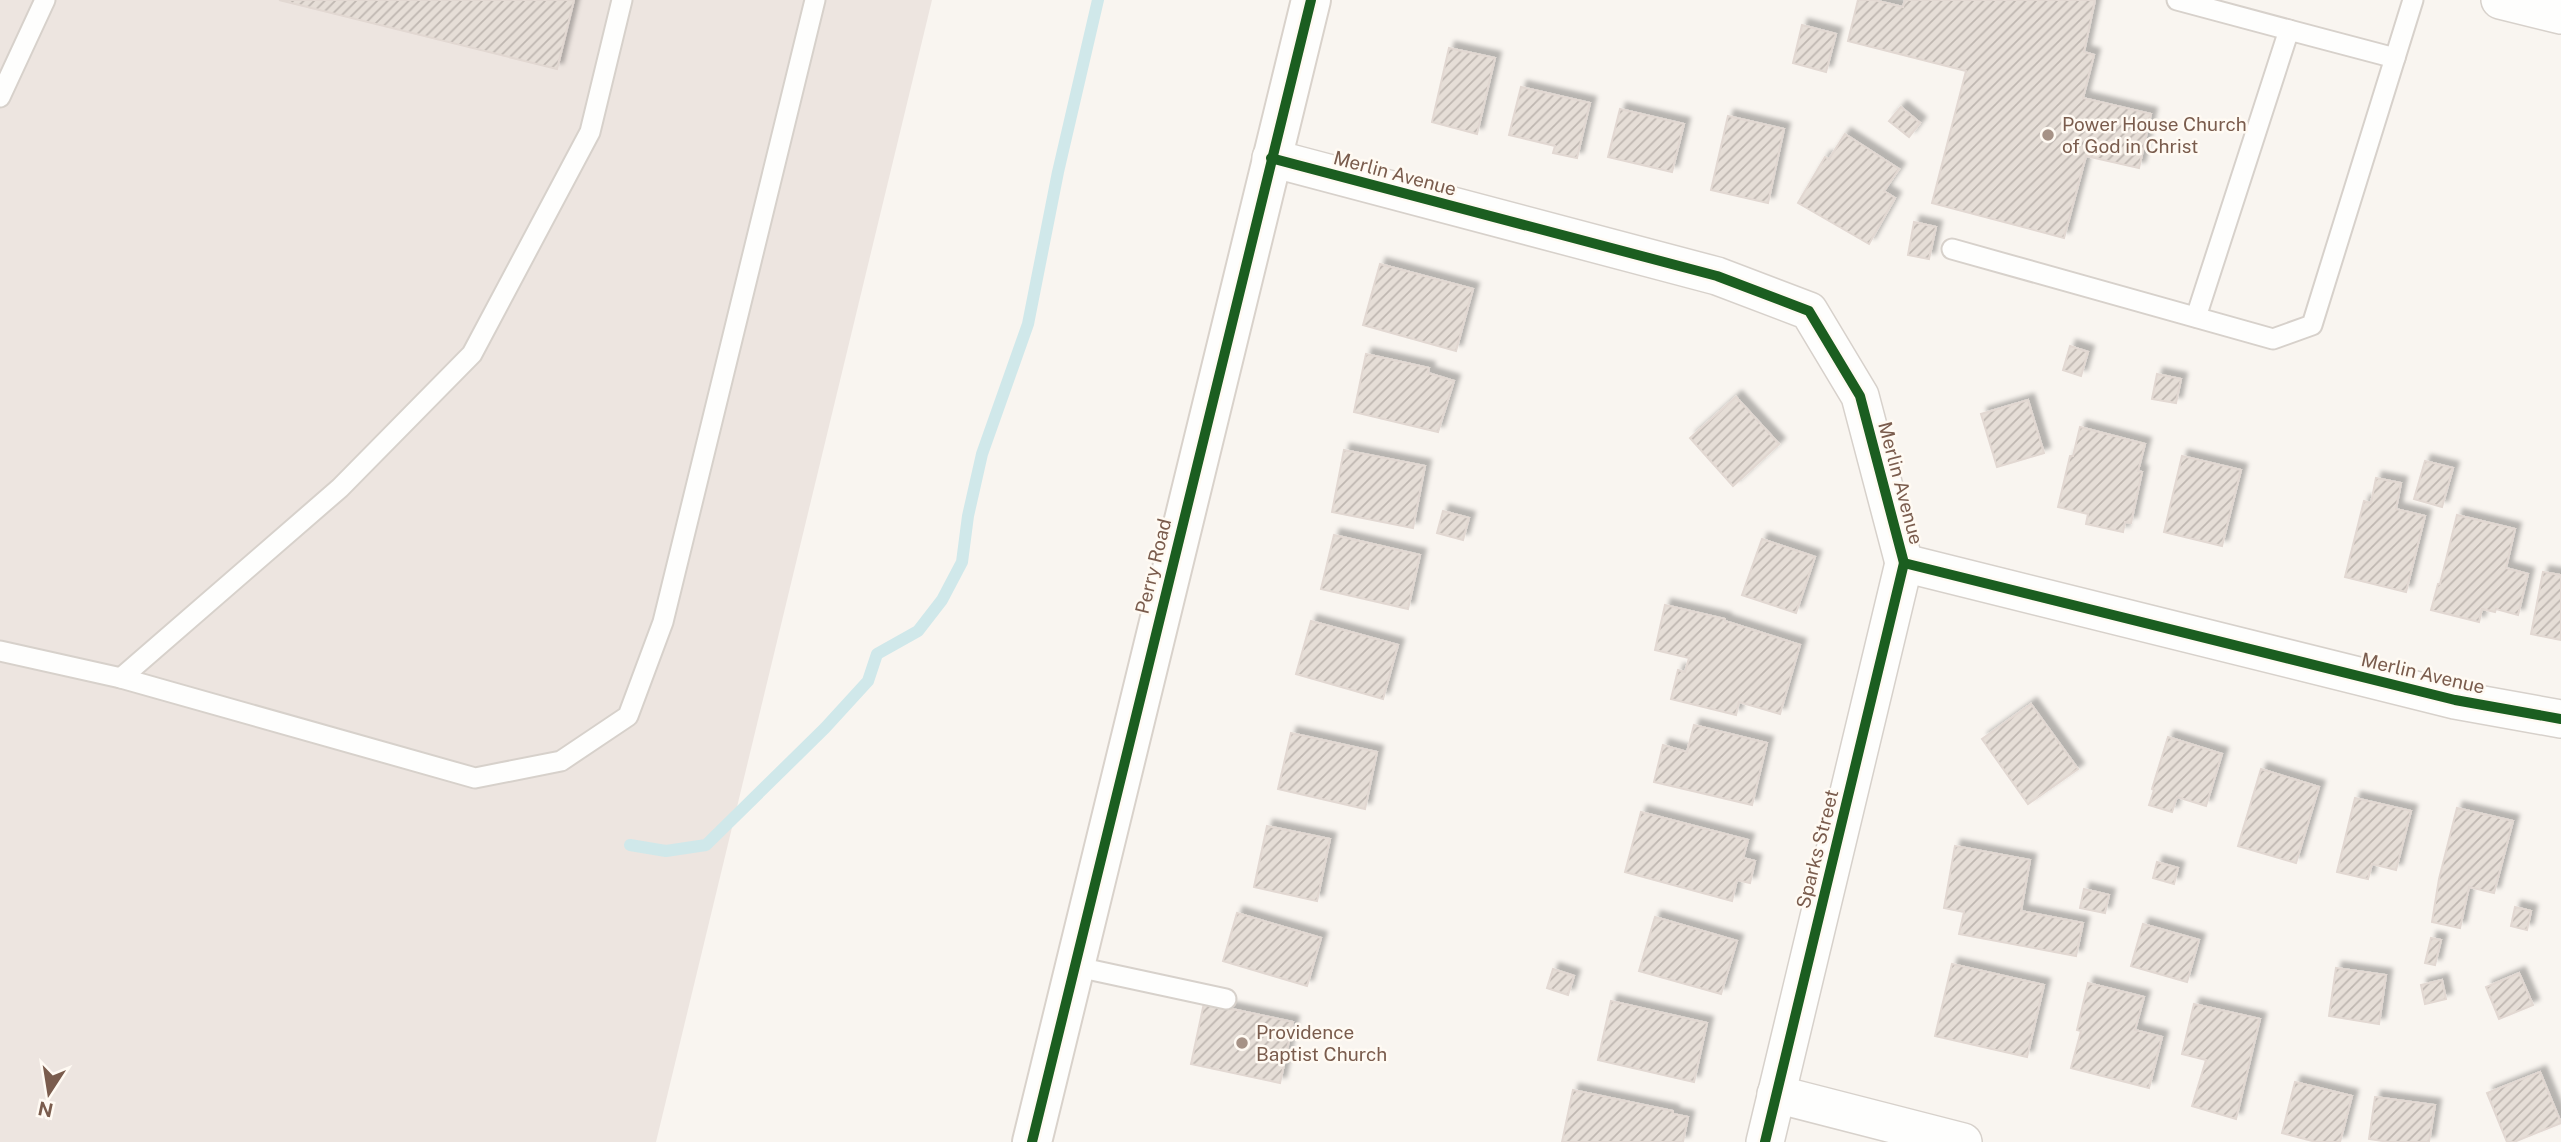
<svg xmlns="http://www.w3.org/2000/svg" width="2561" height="1142" font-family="'Public Sans',sans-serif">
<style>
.industrial{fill:#ede5e0}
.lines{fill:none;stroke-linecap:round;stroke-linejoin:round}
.stream{stroke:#d0e8ea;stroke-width:12}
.building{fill:url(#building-hatch);stroke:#e2d8d2;stroke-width:2;filter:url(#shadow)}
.lane-casing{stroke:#d7d1cb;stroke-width:23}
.street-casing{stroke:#d7d1cb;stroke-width:40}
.secondary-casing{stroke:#d9d2cb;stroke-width:42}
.lane{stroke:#fefefd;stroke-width:19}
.street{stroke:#fefefd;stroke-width:37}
.secondary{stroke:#fefefd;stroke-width:38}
.cycleway-casing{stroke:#fffaf3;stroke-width:15}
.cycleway{stroke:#1b5e20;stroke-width:10}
.poi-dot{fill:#a69286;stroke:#fffaf3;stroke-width:2.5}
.labels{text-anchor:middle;stroke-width:5;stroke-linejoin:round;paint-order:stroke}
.poi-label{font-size:19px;fill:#7a5c4d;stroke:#fffaf3;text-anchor:start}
.street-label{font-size:19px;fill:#7a5c4d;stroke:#fffaf3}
</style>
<defs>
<pattern id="building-hatch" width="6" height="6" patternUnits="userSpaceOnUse" patternTransform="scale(1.75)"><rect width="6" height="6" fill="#e6ded7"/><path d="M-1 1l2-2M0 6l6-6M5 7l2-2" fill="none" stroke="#bfb7b1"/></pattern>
<filter id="shadow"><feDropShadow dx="6" dy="-6" stdDeviation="2" flood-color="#0004"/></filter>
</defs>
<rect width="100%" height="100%" fill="#f9f5f0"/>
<!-- industrial -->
<polygon class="industrial" points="0,0 932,0 656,1142 0,1142"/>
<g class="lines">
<!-- stream -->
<polyline class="stream" points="630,845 666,851 706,845 825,728 868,681 877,654 918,631 942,600 962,562 968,516 982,454 1028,324 1058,172 1098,0"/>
</g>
<!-- building -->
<g class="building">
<polygon points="279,0 574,0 557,69"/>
<polygon points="1858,0 1874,0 1903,7 1905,0 2095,0 2084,52 2094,55 2083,98 2151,114 2139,168 2086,156 2064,238 1932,203 1966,71 1848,41"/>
<polygon points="1802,25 1836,34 1826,72 1793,63"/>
<polygon points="1449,48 1495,58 1477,134 1432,122"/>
<polygon points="1521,87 1590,103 1577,158 1553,153 1555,146 1509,135"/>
<polygon points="1901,107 1920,123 1909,137 1889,121"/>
<polygon points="1620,109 1684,124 1672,172 1608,157"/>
<polygon points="1728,116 1784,129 1768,203 1711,190"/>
<polygon points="1845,134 1899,169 1884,191 1895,198 1869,244 1798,203 1825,157 1829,159"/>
<polygon points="1914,222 1936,227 1929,259 1908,255"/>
<polygon points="1380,264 1473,289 1456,351 1363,325"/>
<polygon points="2070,346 2088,352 2081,376 2063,370"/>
<polygon points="1366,354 1429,368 1428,373 1454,381 1438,432 1354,412"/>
<polygon points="2157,374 2181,379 2176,403 2152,399"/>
<polygon points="1736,397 1779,444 1733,486 1690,438"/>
<polygon points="2028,400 2044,453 1997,467 1981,414"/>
<polygon points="2080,427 2145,444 2138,471 2142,472 2131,523 2125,522 2123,532 2086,524 2088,514 2058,507 2070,456 2073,456"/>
<polygon points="1344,450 1425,466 1413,528 1332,512"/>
<polygon points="2182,456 2241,470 2222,546 2164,532"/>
<polygon points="2425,461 2453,468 2442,507 2414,499"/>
<polygon points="2376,478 2401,483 2396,509 2425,516 2406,592 2345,577 2364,501 2371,503"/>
<polygon points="1443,511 1469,518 1463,540 1437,533"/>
<polygon points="2457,515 2515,529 2506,568 2528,574 2518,615 2496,609 2495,612 2482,609 2479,622 2431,610 2438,584 2440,584"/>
<polygon points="1334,535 1420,555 1408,609 1321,589"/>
<polygon points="1762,539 1815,557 1796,613 1742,595"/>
<polygon points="2543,572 2561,575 2561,640 2531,634"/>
<polygon points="1665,605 1725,619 1725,621 1800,645 1780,714 1739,702 1736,715 1671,699 1678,670 1685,672 1689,658 1655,650"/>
<polygon points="1311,621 1398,645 1383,699 1296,674"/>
<polygon points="2031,704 2078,769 2028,804 1982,739"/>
<polygon points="1694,725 1767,743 1752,805 1654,782 1663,745 1687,752"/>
<polygon points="1291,733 1377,752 1365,809 1278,789"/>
<polygon points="2168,737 2222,754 2206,806 2177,797 2172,812 2149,805 2154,790 2152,789"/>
<polygon points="2261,769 2319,787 2296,863 2238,846"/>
<polygon points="2355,798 2411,811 2396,870 2372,864 2368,879 2337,872"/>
<polygon points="2457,808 2513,821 2494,893 2469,887 2460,928 2432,922 2439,879"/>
<polygon points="1641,812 1748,840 1743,858 1755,861 1750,883 1737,880 1732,901 1625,872"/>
<polygon points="1267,826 1330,839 1317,901 1254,887"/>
<polygon points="1955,846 2030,860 2021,911 2083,923 2076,956 1959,934 1964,912 1944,908"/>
<polygon points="2157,862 2178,868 2174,884 2153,878"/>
<polygon points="2084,889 2109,895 2105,913 2080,908"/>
<polygon points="2515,907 2531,911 2527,930 2511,926"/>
<polygon points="1237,913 1321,938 1307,986 1223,961"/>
<polygon points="1655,917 1737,941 1721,994 1639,971"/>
<polygon points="2143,924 2199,940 2187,982 2131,966"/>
<polygon points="2431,938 2441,940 2435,965 2425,963"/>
<polygon points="1952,964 2044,985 2027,1057 1935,1036"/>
<polygon points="2336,968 2386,975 2379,1024 2329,1016"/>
<polygon points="1553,969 1574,976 1568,995 1547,988"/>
<polygon points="2519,973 2533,1005 2499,1019 2486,987"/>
<polygon points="2442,980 2446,999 2425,1004 2421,985"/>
<polygon points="2088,983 2144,997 2135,1030 2162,1037 2149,1088 2071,1068 2081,1031 2077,1030"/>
<polygon points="1611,1001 1707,1023 1694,1082 1598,1060"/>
<polygon points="1204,1003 1293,1022 1280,1083 1191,1064"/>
<polygon points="2194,1004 2260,1019 2236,1119 2192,1106 2206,1060 2182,1054"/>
<polygon points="2540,1072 2561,1123 2514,1142 2507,1142 2487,1093"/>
<polygon points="2295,1082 2352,1096 2340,1142 2316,1142 2282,1133"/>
<polygon points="1573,1090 1673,1111 1673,1114 1688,1117 1683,1142 1562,1142"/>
<polygon points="2375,1097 2435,1105 2429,1142 2389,1142 2369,1139"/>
</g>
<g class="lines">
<!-- lane casing -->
<g class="lane-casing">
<g id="lane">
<polyline points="2177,0 2289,30"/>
<polyline points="0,97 45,0"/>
<polyline points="1952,249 2273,339 2312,325 2413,0"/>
<polyline points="2196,317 2289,30 2395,58"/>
<polyline points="0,651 121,678 475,778 561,761 628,716 663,622 815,0"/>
<polyline points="121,678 340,488 472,354 590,132 622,0"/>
<polyline points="1073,966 1226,999"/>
</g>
</g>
<!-- street casing -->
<g class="street-casing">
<g id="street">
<polyline points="2500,0 2561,15"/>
<polyline points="1271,158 1717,276 1809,311 1860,396 1904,563 2455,700 2561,719"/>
<polyline points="1776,1094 1963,1142"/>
<polyline points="1765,1142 1904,563"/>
</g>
</g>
<!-- secondary casing -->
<g class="secondary-casing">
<polyline id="secondary" points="1032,1142 1311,0"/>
</g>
<!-- lane -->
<use href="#lane" class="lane"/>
<!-- street -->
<use href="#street" class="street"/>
<!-- secondary -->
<use href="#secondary" class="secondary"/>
<!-- cycleway casing -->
<g class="cycleway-casing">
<g id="cycleway">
<polyline points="1271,158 1717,276 1809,311 1860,396 1904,563 2455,700 2561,719"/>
<polyline points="1032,1142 1311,0"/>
<polyline points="1765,1142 1904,563"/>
</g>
</g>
<!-- cycleway -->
<use href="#cycleway" class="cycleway"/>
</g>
<!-- markers -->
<g class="poi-dot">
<circle cx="2048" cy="135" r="7"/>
<circle cx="1242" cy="1043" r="7"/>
</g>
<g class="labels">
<!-- poi labels -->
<g class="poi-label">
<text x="2062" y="131">Power House Church<tspan x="2062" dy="22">of God in Christ</tspan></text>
<text x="1256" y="1039">Providence<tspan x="1256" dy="22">Baptist Church</tspan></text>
</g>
<!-- street labels -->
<g class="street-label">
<text transform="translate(1395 173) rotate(15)" y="7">Merlin Avenue</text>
<text transform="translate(1901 483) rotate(75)" y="7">Merlin Avenue</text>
<text transform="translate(1153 566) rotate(-76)" y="7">Perry Road</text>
<text transform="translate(2423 673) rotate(13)" y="7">Merlin Avenue</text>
<text transform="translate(1817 849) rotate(-76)" y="7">Sparks Street</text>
</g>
</g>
<!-- north arrow -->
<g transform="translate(49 1093) rotate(192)" stroke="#fffaf3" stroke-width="5" paint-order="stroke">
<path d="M0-5L12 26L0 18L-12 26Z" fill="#7a5c4d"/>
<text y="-10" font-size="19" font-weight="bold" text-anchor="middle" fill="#7a5c4d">N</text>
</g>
</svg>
